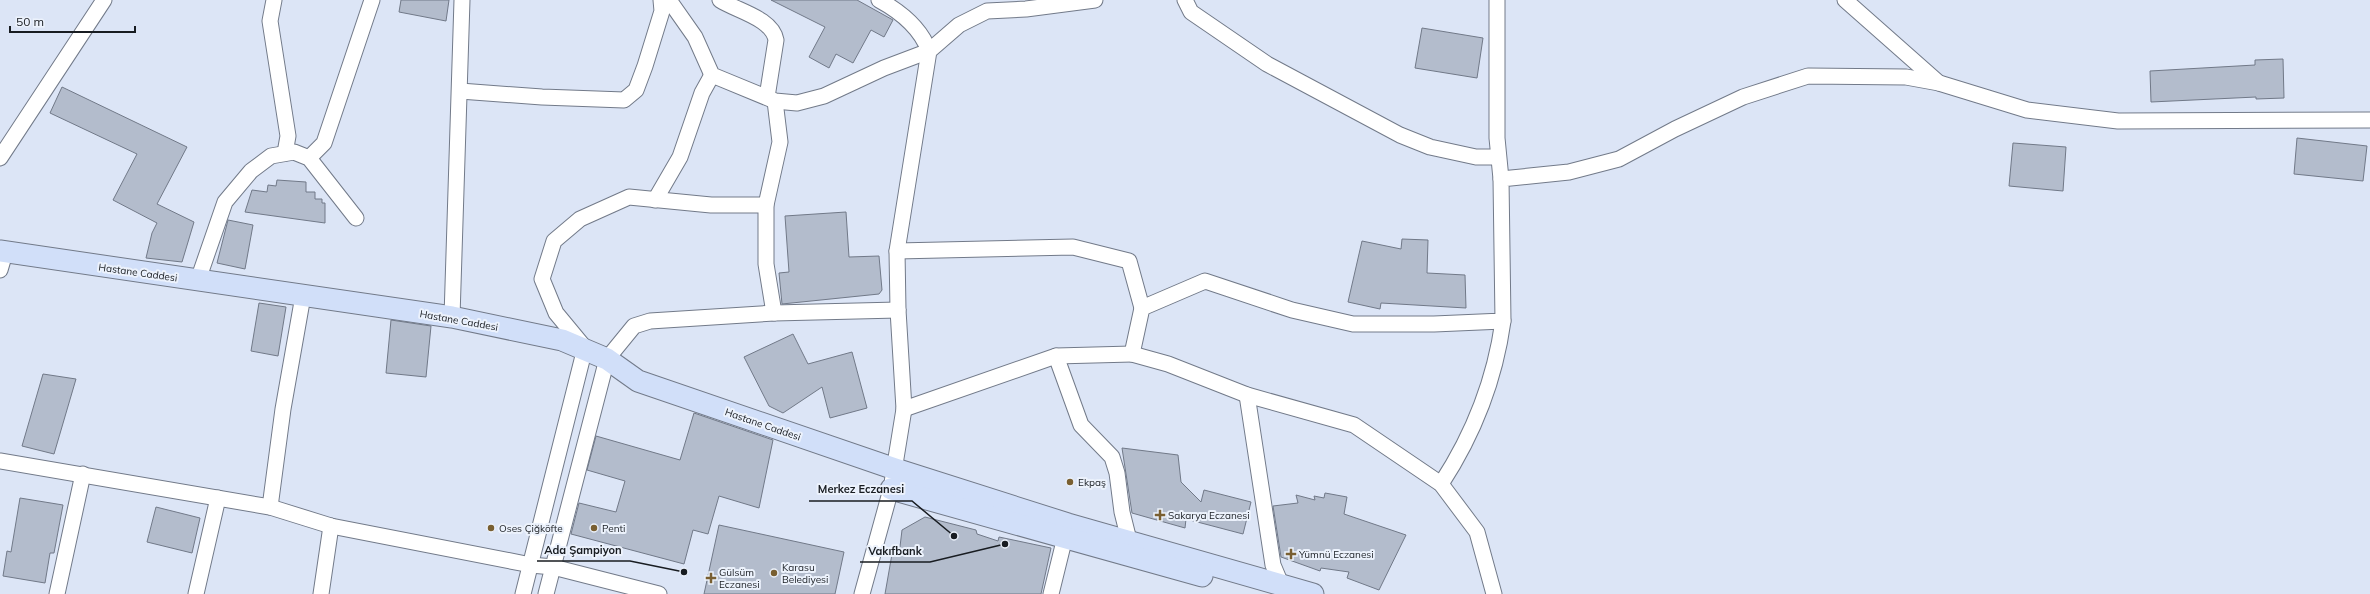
<svg xmlns="http://www.w3.org/2000/svg" width="2370" height="594" font-family="Mulish,sans-serif">
<style>
.building{fill:#b3bccc;stroke:#717988}
.lines{fill:none;stroke-linecap:round;stroke-linejoin:round}
.street-casing{stroke:#727a89;stroke-width:17}
.secondary-casing{stroke:#727a89;stroke-width:23}
.street{stroke:#fff;stroke-width:15}
.secondary{stroke:#d1dff9;stroke-width:21}
.poi-dot{fill:#795f31;stroke:#ecf2fc;stroke-width:1.5}
.labels{text-anchor:middle;stroke-width:4;stroke-linejoin:round;paint-order:stroke}
.street-label{font-size:10px;fill:#181c21;stroke:#ecf2fc}
.poi-label{font-size:10px;fill:#181c21;stroke:#ecf2fc;text-anchor:start}
.leader{fill:none;stroke:#181c21;stroke-width:1.5}
.callout-dot{fill:#181c21;stroke:#ecf2fc;stroke-width:1.5}
.callout-label{font-size:11px;text-anchor:middle;font-weight:bold;fill:#181c21;stroke:#ecf2fc;stroke-width:4;stroke-linejoin:round;paint-order:stroke}
</style>
<rect width="100%" height="100%" fill="#dce5f6"/>
<!-- building -->
<g class="building">
<polygon points="401,0 449,0 446,21 399,12"/>
<polygon points="771,0 857,0 893,20 884,37 871,30 853,63 836,54 829,68 809,57 825,27"/>
<polygon points="1422,28 1483,38 1477,78 1415,68"/>
<polygon points="2283,59 2284,98 2256,99 2256,97 2151,102 2150,71 2255,65 2255,60"/>
<polygon points="62,87 187,147 157,204 194,222 182,262 146,258 152,233 157,223 113,200 137,154 50,113"/>
<polygon points="2297,138 2367,146 2363,181 2294,174"/>
<polygon points="2013,143 2066,147 2063,191 2009,186"/>
<polygon points="277,180 306,182 306,192 315,192 315,199 322,199 322,203 325,203 325,223 245,212 252,190 267,192 268,185 276,186"/>
<polygon points="846,212 849,257 879,256 882,290 879,294 782,304 779,273 789,272 785,216"/>
<polygon points="228,220 253,225 245,269 217,263"/>
<polygon points="1402,239 1428,240 1427,273 1465,275 1466,308 1381,303 1380,309 1348,302 1362,241 1401,249"/>
<polygon points="259,303 286,307 278,356 251,351"/>
<polygon points="391,320 431,326 426,377 386,373"/>
<polygon points="793,334 808,364 852,352 867,408 830,418 822,387 783,413 769,406 744,357"/>
<polygon points="43,374 76,379 54,454 22,446"/>
<polygon points="694,413 773,440 759,508 719,496 708,534 693,530 684,564 571,534 579,503 616,512 625,481 587,470 596,436 680,460"/>
<polygon points="1122,448 1178,455 1181,482 1201,502 1204,490 1251,502 1243,534 1186,519 1185,528 1132,513"/>
<polygon points="1325,493 1347,497 1344,514 1406,535 1379,590 1347,578 1349,572 1321,568 1320,571 1281,557 1273,506 1298,503 1296,495 1315,500 1314,496 1324,498"/>
<polygon points="20,498 63,505 54,553 50,553 45,583 3,576 7,551 11,552"/>
<polygon points="156,507 200,518 192,553 147,542"/>
<polygon points="925,517 976,530 977,534 998,541 999,537 1051,548 1041,594 885,594 892,554 899,555 902,530"/>
<polygon points="719,525 844,552 835,594 704,594"/>
</g>
<g class="lines">
<!-- street casing -->
<g class="street-casing">
<g id="street">
<polyline points="274,0 270,21 288,136 285,153"/>
<path d="M669,0L695,37L712,75L775,101L797,103L824,96L884,68L929,51C921,29 901,12 879,0"/>
<path d="M720,0C737,11 772,18 776,40L767,97"/>
<polyline points="1185,0 1191,12 1267,64 1400,135 1430,147 1476,157 1497,157"/>
<polyline points="1497,0 1497,138 1501,179"/>
<polyline points="1845,0 1939,83 2027,110 2118,121 2370,120"/>
<polyline points="460,91 542,97 624,100 636,90 645,66 662,11 661,0"/>
<polyline points="0,158 104,0"/>
<polyline points="309,158 324,143 372,0"/>
<polyline points="655,200 680,157 702,93 712,75"/>
<polyline points="897,251 1073,247 1129,261 1142,308"/>
<polyline points="0,270 5,253"/>
<polyline points="198,280 225,202 251,171 271,156 294,152 309,158 356,218"/>
<polyline points="774,313 766,264 766,205 780,142 775,101"/>
<polyline points="452,317 462,0"/>
<polyline points="1056,356 1081,425 1112,457 1117,473 1122,512 1129,540"/>
<polyline points="1247,395 1273,565 1281,584"/>
<polyline points="904,409 1056,356 1132,354"/>
<polyline points="0,461 270,507 331,526 531,565 553,567 659,594"/>
<path d="M1441,484C1473,435 1495,379 1503,321"/>
<polyline points="270,507 283,409 303,296"/>
<polyline points="57,594 83,474"/>
<polyline points="196,594 218,498"/>
<polyline points="321,594 331,526"/>
<polyline points="523,594 585,348 556,313 542,279 554,241 580,219 629,197 711,205 766,205"/>
<polyline points="546,594 607,359 634,326 650,321 774,313 898,310"/>
<polyline points="862,594 891,489 904,409 898,310 897,251 929,51 959,25 987,11 1026,9 1095,0"/>
<polyline points="1051,594 1067,529"/>
<polyline points="1494,594 1477,532 1441,484 1354,425 1247,395 1168,364 1132,354 1142,308 1205,281 1292,310 1353,324 1434,324 1503,321 1501,179 1569,172 1619,159 1675,129 1743,97 1808,76 1906,77 1939,83"/>
</g>
</g>
<!-- secondary casing -->
<g class="secondary-casing">
<g id="secondary">
<polyline points="0,251 452,317 562,340 607,359 638,381 895,469 1068,524 1313,594"/>
<polyline points="891,489 1202,576"/>
</g>
</g>
<!-- street -->
<use href="#street" class="street"/>
<!-- secondary -->
<use href="#secondary" class="secondary"/>
</g>
<!-- markers -->
<g class="poi-dot">
<circle cx="1070" cy="482" r="4"/>
<path d="M1158 509h4v4h4v4h-4v4h-4v-4h-4v-4h4z"/>
<circle cx="491" cy="528" r="4"/>
<circle cx="594" cy="528" r="4"/>
<path d="M1289 548h4v4h4v4h-4v4h-4v-4h-4v-4h4z"/>
<circle cx="774" cy="573" r="4"/>
<path d="M709 572h4v4h4v4h-4v4h-4v-4h-4v-4h4z"/>
</g>
<g class="labels">
<!-- street labels -->
<g class="street-label">
<text transform="translate(138 272) rotate(8)" y="4">Hastane Caddesi</text>
<text transform="translate(459 320) rotate(10)" y="4">Hastane Caddesi</text>
<text transform="translate(763 424) rotate(19)" y="4">Hastane Caddesi</text>
</g>
<!-- poi labels -->
<g class="poi-label">
<text x="1078" y="486">Ekpaş</text>
<text x="1168" y="519">Sakarya Eczanesi</text>
<text x="499" y="532">Oses Çiğköfte</text>
<text x="602" y="532">Penti</text>
<text x="1299" y="558">Yümnü Eczanesi</text>
<text x="782" y="571">Karasu<tspan x="782" dy="12">Belediyesi</tspan></text>
<text x="719" y="576">Gülsüm<tspan x="719" dy="12">Eczanesi</tspan></text>
</g>
</g>
<!-- callouts -->
<path class="leader" d="M954 536L912 501H809M684 572L630 561H537M1005 544L930 562H860"/>
<g class="callout-dot">
<circle cx="954" cy="536" r="4"/>
<circle cx="684" cy="572" r="4"/>
<circle cx="1005" cy="544" r="4"/>
</g>
<g class="callout-label">
<text x="861" y="493">Merkez Eczanesi</text>
<text x="583" y="554">Ada Şampiyon</text>
<text x="895" y="555">Vakıfbank</text>
</g>
<!-- scale -->
<path d="M10 26v6h125v-6" fill="none" stroke="#181c21" stroke-width="2"/>
<text x="16" y="26" font-size="12" fill="#181c21" stroke="#ecf2fc" stroke-width="3" paint-order="stroke">50 m</text>
</svg>
